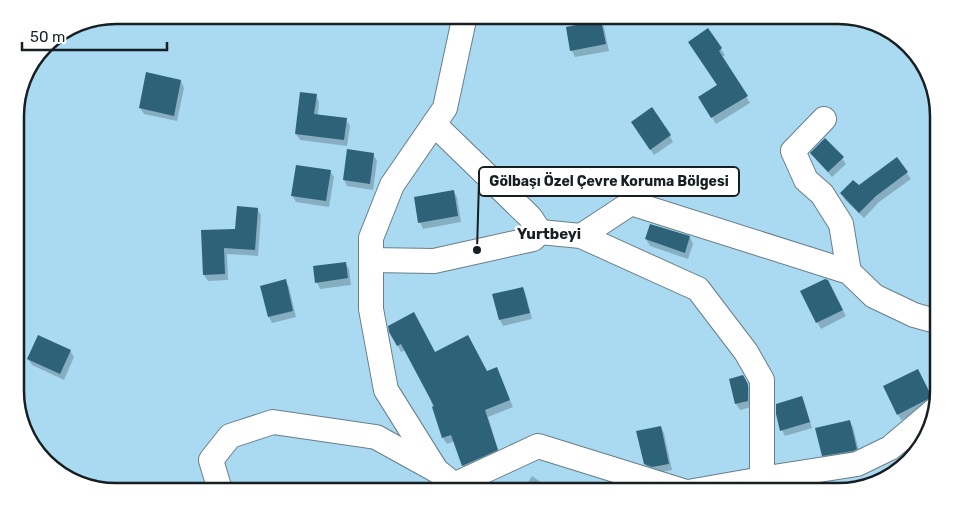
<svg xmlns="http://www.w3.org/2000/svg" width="954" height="507" font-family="Rubik,sans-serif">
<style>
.green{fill:#a9daf1}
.shadow{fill:#0003}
.building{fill:#2e6279}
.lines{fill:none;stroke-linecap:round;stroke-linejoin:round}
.street-casing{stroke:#697e88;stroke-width:26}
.street{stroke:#fff;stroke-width:24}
.labels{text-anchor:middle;stroke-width:5;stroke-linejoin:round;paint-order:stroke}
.quarter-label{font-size:15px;font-weight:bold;fill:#171f23;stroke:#fff}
.rim{fill:none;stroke:#171f23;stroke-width:2.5}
.leader{fill:none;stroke:#171f23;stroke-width:2}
.callout-dot{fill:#171f23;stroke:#fff;stroke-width:2}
.callout{fill:#fff;stroke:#171f23;stroke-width:2}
.callout-label{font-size:14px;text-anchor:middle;font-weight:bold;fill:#171f23}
</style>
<rect width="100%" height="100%" fill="#f1faff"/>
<!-- green -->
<polygon class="green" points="116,15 838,15 883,26 922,59 938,103 939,392 928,436 894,475 845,492 116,492 71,481 36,452 16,405 15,109 25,71 49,40 77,23"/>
<!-- shadow -->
<g class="shadow">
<polygon points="601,21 604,27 609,51 575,57 572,51 567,28"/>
<polygon points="708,30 721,49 725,55 722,57 750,103 716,124 700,98 718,85"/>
<polygon points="181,81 184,88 177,121 144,114 140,108"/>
<polygon points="316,96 319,102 318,116 346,120 350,126 347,146 300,140 296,134"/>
<polygon points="636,128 670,136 673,142 654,155"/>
<polygon points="812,153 842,158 846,164 832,177 816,159"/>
<polygon points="373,154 377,161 373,190 347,186 344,180"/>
<polygon points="897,159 911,179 879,202 864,218 845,200 842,194 859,187"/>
<polygon points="330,171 334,177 329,207 296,202 292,195"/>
<polygon points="453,191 457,197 461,222 423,229 420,222"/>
<polygon points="257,209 261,215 258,256 227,254 228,280 208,281 204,275 236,230"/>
<polygon points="651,225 690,237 693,244 688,259 650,246 646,239"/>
<polygon points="345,263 349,269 351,285 320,289 317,282"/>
<polygon points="285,281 289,287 296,317 272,323 269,317"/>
<polygon points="523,288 526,295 532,319 503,326 500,320"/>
<polygon points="831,288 846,316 821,329 801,292"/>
<polygon points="390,331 435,354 487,372 497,369 500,375 513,407 488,417 500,456 466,472 463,466 455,441 447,444 443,438 428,392 406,350 401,352"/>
<polygon points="70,351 74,357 64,380 32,365 28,359"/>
<polygon points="743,376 751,391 751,407 740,410 736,404"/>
<polygon points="921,377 934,404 901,420 898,414"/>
<polygon points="802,397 805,404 812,428 785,436 782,430"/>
<polygon points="849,421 853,427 860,455 826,462 823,455"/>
<polygon points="661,427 664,433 672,470 657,473 649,471 645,464"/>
<polygon points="532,476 555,492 522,492"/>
<polygon points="851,487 852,489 845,492 832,492"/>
</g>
<!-- building -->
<g class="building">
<polygon points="601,20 606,44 570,51 566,27"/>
<polygon points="708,28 722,48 719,51 748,96 711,118 698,97 717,85 688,42"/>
<polygon points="146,72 181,80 174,116 139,108"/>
<polygon points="300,92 317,94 314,114 347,118 344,140 295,134"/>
<polygon points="652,107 671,135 650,150 631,122"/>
<polygon points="825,138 844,157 828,172 810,153"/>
<polygon points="347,149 374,153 370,184 343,180"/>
<polygon points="897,157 908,172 876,196 859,213 840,193 853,180 859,185"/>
<polygon points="296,165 331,170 326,201 291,196"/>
<polygon points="454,190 458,216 418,223 414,197"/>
<polygon points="237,206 258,208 255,250 224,248 225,274 203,275 201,230 235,229"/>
<polygon points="650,224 690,236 685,253 645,239"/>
<polygon points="346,262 348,278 315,283 313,266"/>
<polygon points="286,279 293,311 268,317 260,286"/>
<polygon points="825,279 828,280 843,310 816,323 800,291"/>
<polygon points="523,287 530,313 499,320 492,294"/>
<polygon points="414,312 435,352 468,335 487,371 497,367 510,400 485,410 498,450 462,466 451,435 442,438 432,407 434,406 401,344 397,346 389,332 388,326"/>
<polygon points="38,335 71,350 60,374 27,359"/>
<polygon points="918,369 932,397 897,415 883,386"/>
<polygon points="743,375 748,384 748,401 735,404 729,379"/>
<polygon points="802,396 810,422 780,431 776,414 776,404"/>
<polygon points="850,420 857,449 853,451 822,456 815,428"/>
<polygon points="661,426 669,464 652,467 644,464 636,431"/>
<polygon points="819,484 820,492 779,492 779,490"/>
</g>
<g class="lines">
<!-- street casing -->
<g class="street-casing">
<g id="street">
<polyline points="824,119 793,151 806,180 822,194 841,224 849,272"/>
<polyline points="434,124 530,217 540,232"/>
<polyline points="581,236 631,203 849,272 874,296 914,315 939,322"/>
<polyline points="371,260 434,261 533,239 540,232 581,236 698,289 746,352 762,380 762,479 766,492"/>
<polyline points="454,485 538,446 686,492"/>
<polyline points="223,492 219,487 211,460 230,436 273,422 376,437 434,469"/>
<polyline points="463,492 436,470 386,390 371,309 371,238 392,185 445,108 465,15"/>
<polyline points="688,492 762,479 857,464 890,448 935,410"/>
</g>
</g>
<!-- street -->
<use href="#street" class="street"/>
</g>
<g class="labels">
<!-- quarter labels -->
<g class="quarter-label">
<text x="549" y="239">Yurtbeyi</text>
</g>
</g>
<!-- crop -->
<path d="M0 0H954V507H0ZM116 24H838A92 92 0 0 1 930 116V391A92 92 0 0 1 838 483H116A92 92 0 0 1 24 391V116A92 92 0 0 1 116 24Z" fill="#fff" fill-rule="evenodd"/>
<path class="rim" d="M116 24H838A92 92 0 0 1 930 116V391A92 92 0 0 1 838 483H116A92 92 0 0 1 24 391V116A92 92 0 0 1 116 24Z"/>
<!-- callouts -->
<path class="leader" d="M477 250L479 181"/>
<circle class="callout-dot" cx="477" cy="250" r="5"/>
<rect class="callout" x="479" y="167" width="260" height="29" rx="5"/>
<g class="callout-label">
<text x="609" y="186">Gölbaşı Özel Çevre Koruma Bölgesi</text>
</g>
<!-- scale -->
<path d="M22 42v8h145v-8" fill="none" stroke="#171f23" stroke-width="2.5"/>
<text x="30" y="42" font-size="15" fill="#171f23" stroke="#ffffff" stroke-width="4" paint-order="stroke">50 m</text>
</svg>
